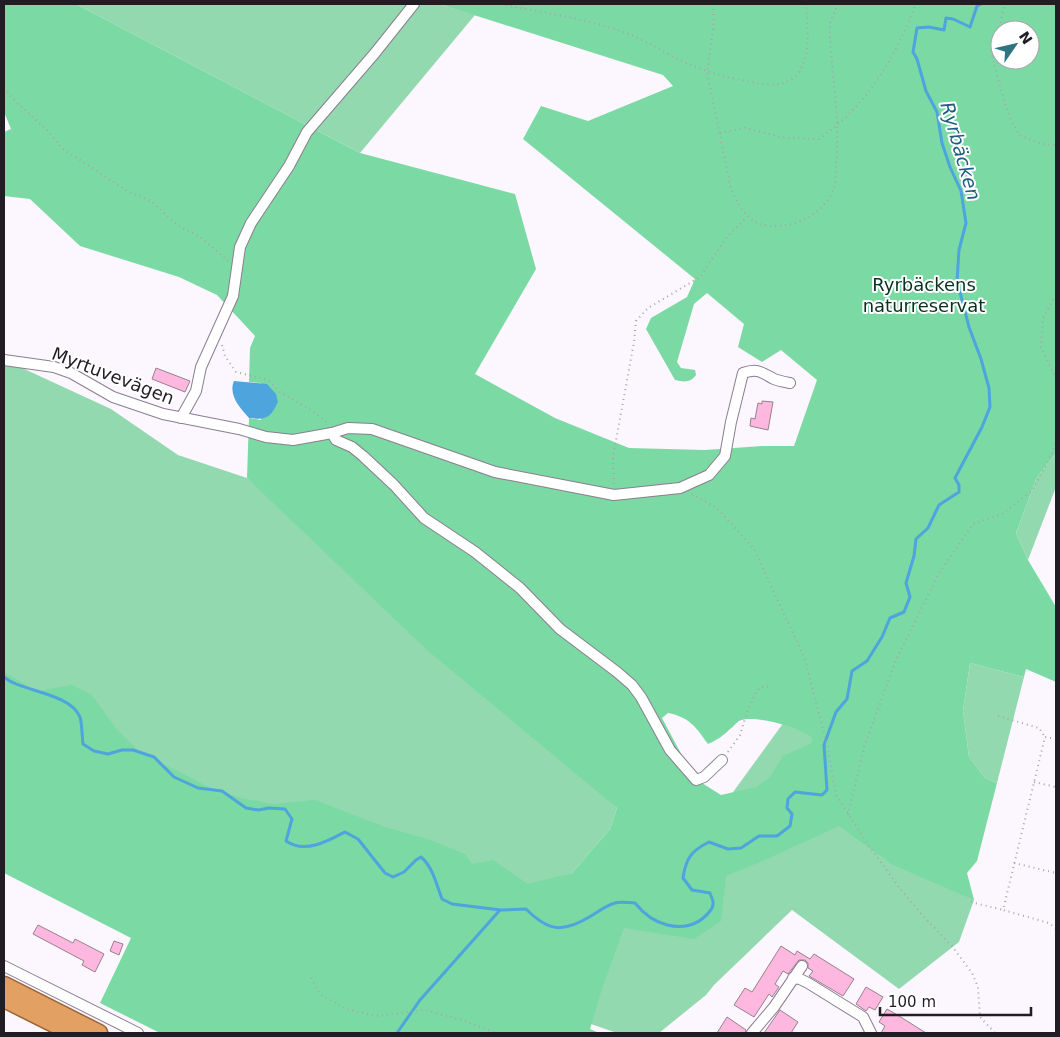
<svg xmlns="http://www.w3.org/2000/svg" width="1060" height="1037" font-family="'DejaVu Sans',sans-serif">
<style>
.green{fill:#93d9b0;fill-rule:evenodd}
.forest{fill:#7bd9a4;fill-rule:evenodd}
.water{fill:#4ea4dd}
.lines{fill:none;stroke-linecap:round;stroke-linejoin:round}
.stream{stroke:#4ea4dd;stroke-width:3}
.building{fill:#feb8e0;stroke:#96818c}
.minor-casing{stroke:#8a7e90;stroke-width:12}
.trunk-casing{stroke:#9a6333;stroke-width:19}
.path{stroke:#a9a3ab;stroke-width:2;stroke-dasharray:1 4;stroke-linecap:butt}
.minor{stroke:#fff;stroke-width:10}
.trunk{stroke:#e2a062;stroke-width:16}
.labels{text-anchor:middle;stroke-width:4;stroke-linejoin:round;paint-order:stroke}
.park-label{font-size:18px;fill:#08321e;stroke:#fff}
.street-label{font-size:18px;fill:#221d24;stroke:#fff}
.water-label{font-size:19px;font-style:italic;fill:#1e5d83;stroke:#fff}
</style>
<rect width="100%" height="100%" fill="#fcf6fe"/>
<!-- green -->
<g class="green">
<polygon points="76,4 439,4 475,15 360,153"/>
<path d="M1056,4L1031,470L910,794L966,873L974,900L959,942L899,989L792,910L714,985L706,995L659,1033H617L237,902L4,811V366L20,367L111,409L178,455L247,478L617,808L610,829L572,873L562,876L580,875L720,810L800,700L796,449L821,380L834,38ZM1000,30H1030V60H1000Z"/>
<polygon points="1056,453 1056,487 1028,560 1016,533 1037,477"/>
<polygon points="970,663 1024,677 997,783 985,778 969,757 963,711"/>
</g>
<!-- forest -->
<path class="forest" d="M4,4H76L360,153L515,194L536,269L475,374L555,418L629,448L705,450L762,446H794L817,380L781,350L762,362L738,347L744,324L707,293L694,304L677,362L681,368L695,370L696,375C690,383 684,382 675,380L646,329L651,318L687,297L695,279L523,139L541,106L588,121L673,86L663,75L439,4H1056V453L1037,477L1016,533L1028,560L1056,607V682L1026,669L1024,677L970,663L963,711L969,757L985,778L997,783L977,861L967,873L974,900L893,865L839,826L758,863L726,876L721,921L694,939L624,928L602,989L590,1029L599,1033H160L100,1003L131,938L4,873V672L37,691L72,685L92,695L117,730L140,752L209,787L241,798L274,804L315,800L385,827L428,839L465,854L472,864L493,860L528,884L572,873L610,829L617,808L428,651L247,478L249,418L261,420V383L249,382L250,348L255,336L217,295L179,277L80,246L30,199L4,196V132L11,129L4,112ZM1000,30H1030V60H1000ZM668,713C689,717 696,727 708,744C717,740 723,736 730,729C733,727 736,723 739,721C752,714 802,727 812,738V743L783,756L769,778L756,787L721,795L694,778L662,718Z"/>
<!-- water -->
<path class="water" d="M234,381L267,384L276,394L278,402C270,418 267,420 249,418C240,408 228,395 234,381Z"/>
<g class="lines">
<!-- stream -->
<g class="stream">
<path d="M4,677C7,679 10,682 14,683C33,692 71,696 80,717C82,723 82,736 83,744L94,751L108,754L122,750H133L154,757L174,777L198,788L222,791L246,808L258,810L269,808L285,809L292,819L286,841C305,854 328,841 345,832L358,839L385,873L393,877L404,872L416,860L421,857C433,867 437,886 442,899L452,904L501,910L526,909C549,932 563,933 591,916C599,911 607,905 615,903C621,901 629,903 635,903C643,913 655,922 667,925C684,929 699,925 710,911C712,909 713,908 713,904C714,901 711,897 710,893L692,890L683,878C686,858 691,851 709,842L728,849L741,848L759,836H777L790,826L792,814L787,808L788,799L795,792L822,795L827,790L824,745L836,712L847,699L852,671L867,661L882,637L890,618L904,612L910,597L906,583L914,556L916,539L928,528L939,505L959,492V485L955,478L982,427L990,407L989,388L981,359L969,327L957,281L959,250L966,223L961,191L950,167L942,143L937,112L926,91L917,59L913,52L917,28L929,27L944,30L946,18L953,19L970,27L977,6L981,4"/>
<polyline points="397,1033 420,1000 500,910"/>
</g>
</g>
<!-- building -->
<g class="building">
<polygon points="156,368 190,381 185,392 152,379"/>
<polygon points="762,401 773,402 768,430 750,426 751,418 755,419 758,403 762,404"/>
<polygon points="38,925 73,943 75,939 104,954 95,972 82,965 84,961 33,934"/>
<polygon points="114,941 123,944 119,955 110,951"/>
<polygon points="781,946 795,955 797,951 810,959 814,954 854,979 843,996 809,976 813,971 808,968 808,963 805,960 799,960 788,974 783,971 775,984 779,987 772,997 769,994 754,1017 734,1005 745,988 752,992"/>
<polygon points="866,987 883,997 875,1010 869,1007 866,1011 856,1004"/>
<polygon points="887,1009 899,1016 926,1033 881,1033 885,1026 879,1022"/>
<polygon points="780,1010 798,1022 791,1033 764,1033"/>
<polygon points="727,1017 746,1030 745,1033 717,1033"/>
</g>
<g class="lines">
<!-- minor casing -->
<g class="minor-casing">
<g id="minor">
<path d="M4,360L54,367L71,373L113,397L163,414L239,429L266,437L293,440L332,433L348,428L372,429L495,472L614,495L680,488L709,475L725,456L731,422L743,373C758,368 761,372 774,379C779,381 785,382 790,383"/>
<polyline points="181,418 196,391 201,367 233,296 240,247 251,223 289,166 307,132 375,53 414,4"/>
<polyline points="332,433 336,440 352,447 363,456 394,485 424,518 475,552 520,588 560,629 617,672 632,685 641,697 670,750 696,780 704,777 722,760"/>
<polyline points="4,966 138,1033"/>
<polyline points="793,978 800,979 808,983 863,1017 871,1033"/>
<polyline points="752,1033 774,1007 802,966"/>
</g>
</g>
<!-- trunk casing -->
<g class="trunk-casing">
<g id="trunk">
<polyline points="4,985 99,1033"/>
<polyline points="4,999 72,1033"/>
</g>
</g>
<!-- path -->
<g class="path">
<path d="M501,4C544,13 590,19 631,35C651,43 669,56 689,64C709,73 729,78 751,82C764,84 776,87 788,81C814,68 807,27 806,4"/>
<path d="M713,4L714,22L707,72L731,189C741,211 751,228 778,226C801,225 826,211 834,188C836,181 836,172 836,165C840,124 833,80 830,39V23L838,4"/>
<polyline points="1008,4 1004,8 992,55 1001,90 1009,116 1019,135 1042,144 1056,145"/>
<polyline points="4,88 15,101 47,130 63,149 129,192 151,201 176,224 203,239 228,261"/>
<path d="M720,133L745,128L786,138L819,139C828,132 837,125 846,117C878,86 900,45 916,4"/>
<polyline points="1056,295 1043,318 1041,347 1056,378"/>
<polyline points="222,345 225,356 236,372 268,380 280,392 313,411 327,423"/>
<polyline points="614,484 613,457 634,342 636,321 648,308 700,277 726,238 747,217"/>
<polyline points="692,494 717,508 754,549 805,659 827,745 836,795 867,843 901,890 923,916 952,946 972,973 978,987 980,1017 995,1033"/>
<polyline points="998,716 1039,728 1045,737"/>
<polyline points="1056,739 1045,737 1003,910 1049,923 1056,929"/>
<polyline points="728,752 740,735 747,712 756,692 761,687 771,686"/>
<polyline points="1034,782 1056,787"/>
<polyline points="848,815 864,747 896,660 939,573 973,524 1002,514 1032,491 1054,450 1056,434"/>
<polyline points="1014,863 1056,873"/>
<polyline points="971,902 1003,910"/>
<polyline points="311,978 320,994 346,1009 376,1016 424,1010 462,1020 496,1033"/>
</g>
<!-- minor -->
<use href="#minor" class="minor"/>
<!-- trunk -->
<use href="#trunk" class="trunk"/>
</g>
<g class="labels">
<!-- park labels -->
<g class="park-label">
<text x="924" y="291">Ryrbäckens<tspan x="924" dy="21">naturreservat</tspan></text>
</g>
<!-- street labels -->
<g class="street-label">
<text transform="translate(113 376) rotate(21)" y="6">Myrtuvevägen</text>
</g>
<!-- water labels -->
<g class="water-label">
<text transform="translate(961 151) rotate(74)" y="7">Ryrbäcken</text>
</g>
</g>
<!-- border -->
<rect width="1060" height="1037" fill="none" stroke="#221d24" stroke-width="10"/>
<!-- north arrow -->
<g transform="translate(1015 45) rotate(56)"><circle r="24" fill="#ffffff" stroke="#a7a5a7"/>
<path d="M0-4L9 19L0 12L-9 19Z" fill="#2e7481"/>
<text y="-8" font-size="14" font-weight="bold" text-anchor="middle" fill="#221d24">N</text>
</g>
<!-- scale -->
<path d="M880 1007v8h151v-8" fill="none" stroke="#221d24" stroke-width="2.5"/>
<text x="888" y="1007" font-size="15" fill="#221d24" stroke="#ffffff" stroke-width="4" paint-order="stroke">100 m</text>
</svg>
